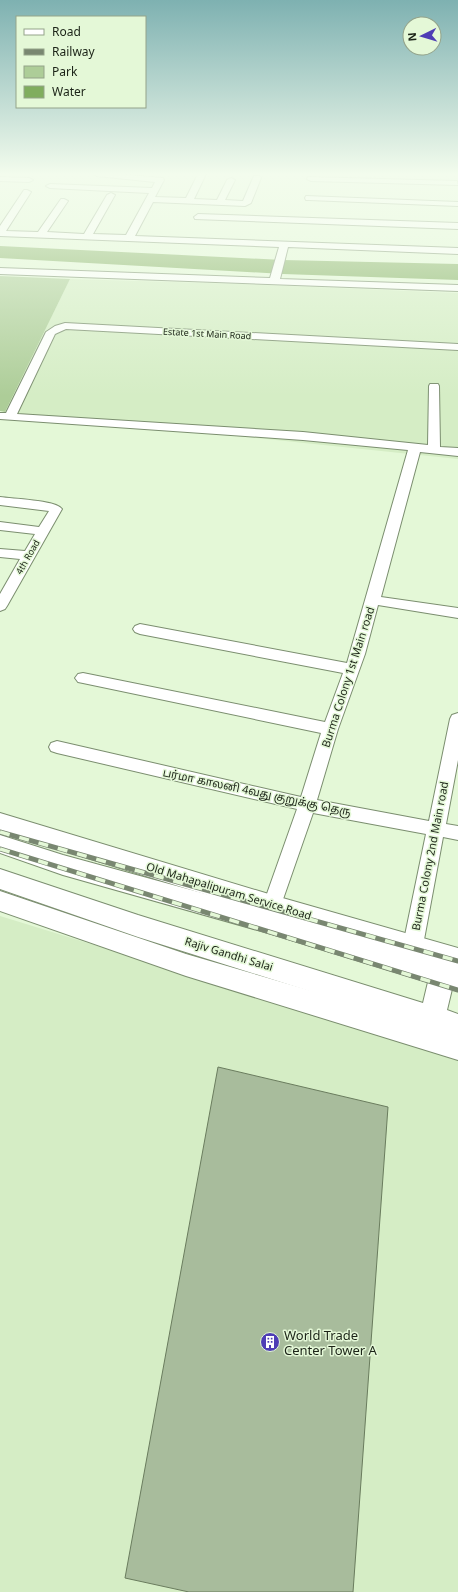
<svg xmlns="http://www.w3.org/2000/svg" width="458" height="1592" font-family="'Noto Sans','Noto Sans Tamil',sans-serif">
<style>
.built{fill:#d5edc5}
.green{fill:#adcd98}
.water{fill:#80ad5e}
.building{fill:#a8bc9c;stroke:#6a7c5e}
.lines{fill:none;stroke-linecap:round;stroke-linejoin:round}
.minor-casing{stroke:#7b8e6f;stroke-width:2}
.tertiary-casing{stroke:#7b8e6f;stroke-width:2}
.primary-casing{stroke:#7b8e6f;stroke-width:2}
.minor{fill:#fff;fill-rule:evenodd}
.tertiary{fill:#fff;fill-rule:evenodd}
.primary{fill:#fff;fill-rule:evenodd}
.rail-casing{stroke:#798771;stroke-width:5}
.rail{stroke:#e4f8d7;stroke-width:3.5;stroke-dasharray:10;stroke-linecap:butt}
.labels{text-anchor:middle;stroke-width:3;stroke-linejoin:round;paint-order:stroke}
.far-street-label{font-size:9px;fill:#1b2317;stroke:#e4f8d7}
.street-label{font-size:11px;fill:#1b2317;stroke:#e4f8d7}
.near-poi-label{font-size:13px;fill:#1b2317;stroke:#e4f8d7;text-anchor:start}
</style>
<rect width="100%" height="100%" fill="#e4f8d7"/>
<!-- built -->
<g class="built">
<polygon points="70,279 243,284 458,293 458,459 5,412"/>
<polygon points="0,916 458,1057 458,1592 0,1592"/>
</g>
<!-- green -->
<polygon class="green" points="0,276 70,279 5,412 0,411"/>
<!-- water -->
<polygon class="water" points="0,246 283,260 458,264 458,280 283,274 0,258"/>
<!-- building -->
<polygon class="building" points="218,1067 388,1107 353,1592 189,1592 125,1578"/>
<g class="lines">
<!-- minor casing -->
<g class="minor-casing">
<g id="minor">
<polygon points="93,174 117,174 163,178 164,180 155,197 186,198 198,174 206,174 194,199 217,200 227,180 231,178 235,180 225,200 243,201 253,178 254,176 260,176 261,178 251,203 245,206 153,202 135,236 458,248 458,254 288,247 280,279 458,285 458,291 0,274 0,268 270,278 279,247 0,236 0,226 24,190 27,190 31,192 6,231 38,232 61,199 64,199 68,201 47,232 84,234 107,195 111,193 115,195 93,234 126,235 149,193 50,188 46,186 50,184 152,188 155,182 97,176"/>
<polygon points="0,177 29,178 33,180 29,182 0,181"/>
<polygon points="308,177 457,181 458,185 311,181 307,179"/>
<polygon points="306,196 458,202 458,206 309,200 306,200 305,198"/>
<polygon points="198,214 458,223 458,229 195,219 194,217"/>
<polygon points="65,323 458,344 458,350 66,329 55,334 17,414 303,432 428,445 429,386 430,384 438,384 439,386 440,447 458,448 458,456 420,452 381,597 458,608 458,618 378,605 365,654 338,729 317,800 429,821 450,719 452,715 458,713 458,760 446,824 458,826 458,840 443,837 423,945 420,951 413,953 406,951 403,945 426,834 313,813 281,905 279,911 272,913 265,911 263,905 297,809 57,753 51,751 49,747 51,743 57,741 301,797 321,733 83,683 78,682 75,678 78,674 83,673 325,722 343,673 140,634 135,632 133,629 135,626 140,624 347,663 408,450 303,440 0,419 0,413 6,413 46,332 55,326"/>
<path d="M0,497C12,499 56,500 62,509L7,606L5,609L0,611V594L20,559L0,557V549L25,551L35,534L0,530V522L39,527L49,511L0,505Z"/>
</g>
</g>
<!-- tertiary casing -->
<g class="tertiary-casing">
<g id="tertiary">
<polygon points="0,813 272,895 458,948 458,970 272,915 0,831"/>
<polygon points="0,891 186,954 458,1034 458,1060 186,976 0,911"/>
</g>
</g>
<!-- primary casing -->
<g class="primary-casing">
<polygon id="primary" points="0,835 63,855 275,913 458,969 458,991 452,989 447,1010 458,1014 458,1038 138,937 0,889 0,869 138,915 423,1003 428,982 275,935 63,875 0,853"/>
</g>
<!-- minor -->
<use href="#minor" class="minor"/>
<!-- tertiary -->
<use href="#tertiary" class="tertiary"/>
<!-- primary -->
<use href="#primary" class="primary"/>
<!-- rail casing -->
<g class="rail-casing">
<g id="rail">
<polyline points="0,832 458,961"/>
<polyline points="0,849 458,990"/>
</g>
</g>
<!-- rail -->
<use href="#rail" class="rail"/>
</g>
<!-- sky -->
<linearGradient id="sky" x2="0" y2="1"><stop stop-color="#7eb1b1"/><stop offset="0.44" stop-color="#f3fced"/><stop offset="1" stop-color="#f3fced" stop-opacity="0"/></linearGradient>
<rect width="458" height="396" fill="url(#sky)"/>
<!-- icons -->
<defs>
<g id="building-disc" transform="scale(1)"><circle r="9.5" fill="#4e3db5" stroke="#e4f8d7"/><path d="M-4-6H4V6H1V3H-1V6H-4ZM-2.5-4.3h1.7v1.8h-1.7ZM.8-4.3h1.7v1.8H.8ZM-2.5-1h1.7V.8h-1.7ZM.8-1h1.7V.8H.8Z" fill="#fff"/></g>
</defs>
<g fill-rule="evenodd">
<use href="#building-disc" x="270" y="1342"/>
</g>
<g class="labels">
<!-- far-street labels -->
<g class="far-street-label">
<text transform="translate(207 334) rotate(3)" y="3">Estate 1st Main Road</text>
<text transform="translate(28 557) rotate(-60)" y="3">4th Road</text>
</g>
<!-- street labels -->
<g class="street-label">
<text transform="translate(348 677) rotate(-72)" y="4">Burma Colony 1st Main road</text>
<text transform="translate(257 792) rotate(12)" y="4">பர்மா காலனி 4வது குறுக்கு தெரு</text>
<text transform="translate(430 856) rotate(-79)" y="4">Burma Colony 2nd Main road</text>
<text transform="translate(229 891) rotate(17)" y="4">Old Mahapalipuram Service Road</text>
<text transform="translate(229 954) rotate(17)" y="4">Rajiv Gandhi Salai</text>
</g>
<!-- near-poi labels -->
<g class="near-poi-label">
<text x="284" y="1340">World Trade<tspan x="284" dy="15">Center Tower A</tspan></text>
</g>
</g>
<!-- legend -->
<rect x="16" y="16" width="130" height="92" fill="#e4f8d7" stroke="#94a38a"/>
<rect x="24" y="29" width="20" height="6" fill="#ffffff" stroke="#94a38a"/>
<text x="52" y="36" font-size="12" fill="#1b2317">Road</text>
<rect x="24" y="49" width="20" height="6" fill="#798771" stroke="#94a38a"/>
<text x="52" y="56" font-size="12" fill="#1b2317">Railway</text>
<rect x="24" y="66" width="20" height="12" fill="#adcd98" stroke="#94a38a"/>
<text x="52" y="76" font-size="12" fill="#1b2317">Park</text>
<rect x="24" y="86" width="20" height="12" fill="#80ad5e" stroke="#94a38a"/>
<text x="52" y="96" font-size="12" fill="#1b2317">Water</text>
<!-- north arrow -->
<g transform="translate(422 36) rotate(265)"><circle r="19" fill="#e4f8d7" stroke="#94a38a"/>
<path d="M0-3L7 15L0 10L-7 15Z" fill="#4e3db5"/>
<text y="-6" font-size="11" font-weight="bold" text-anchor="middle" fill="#1b2317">N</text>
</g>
</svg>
